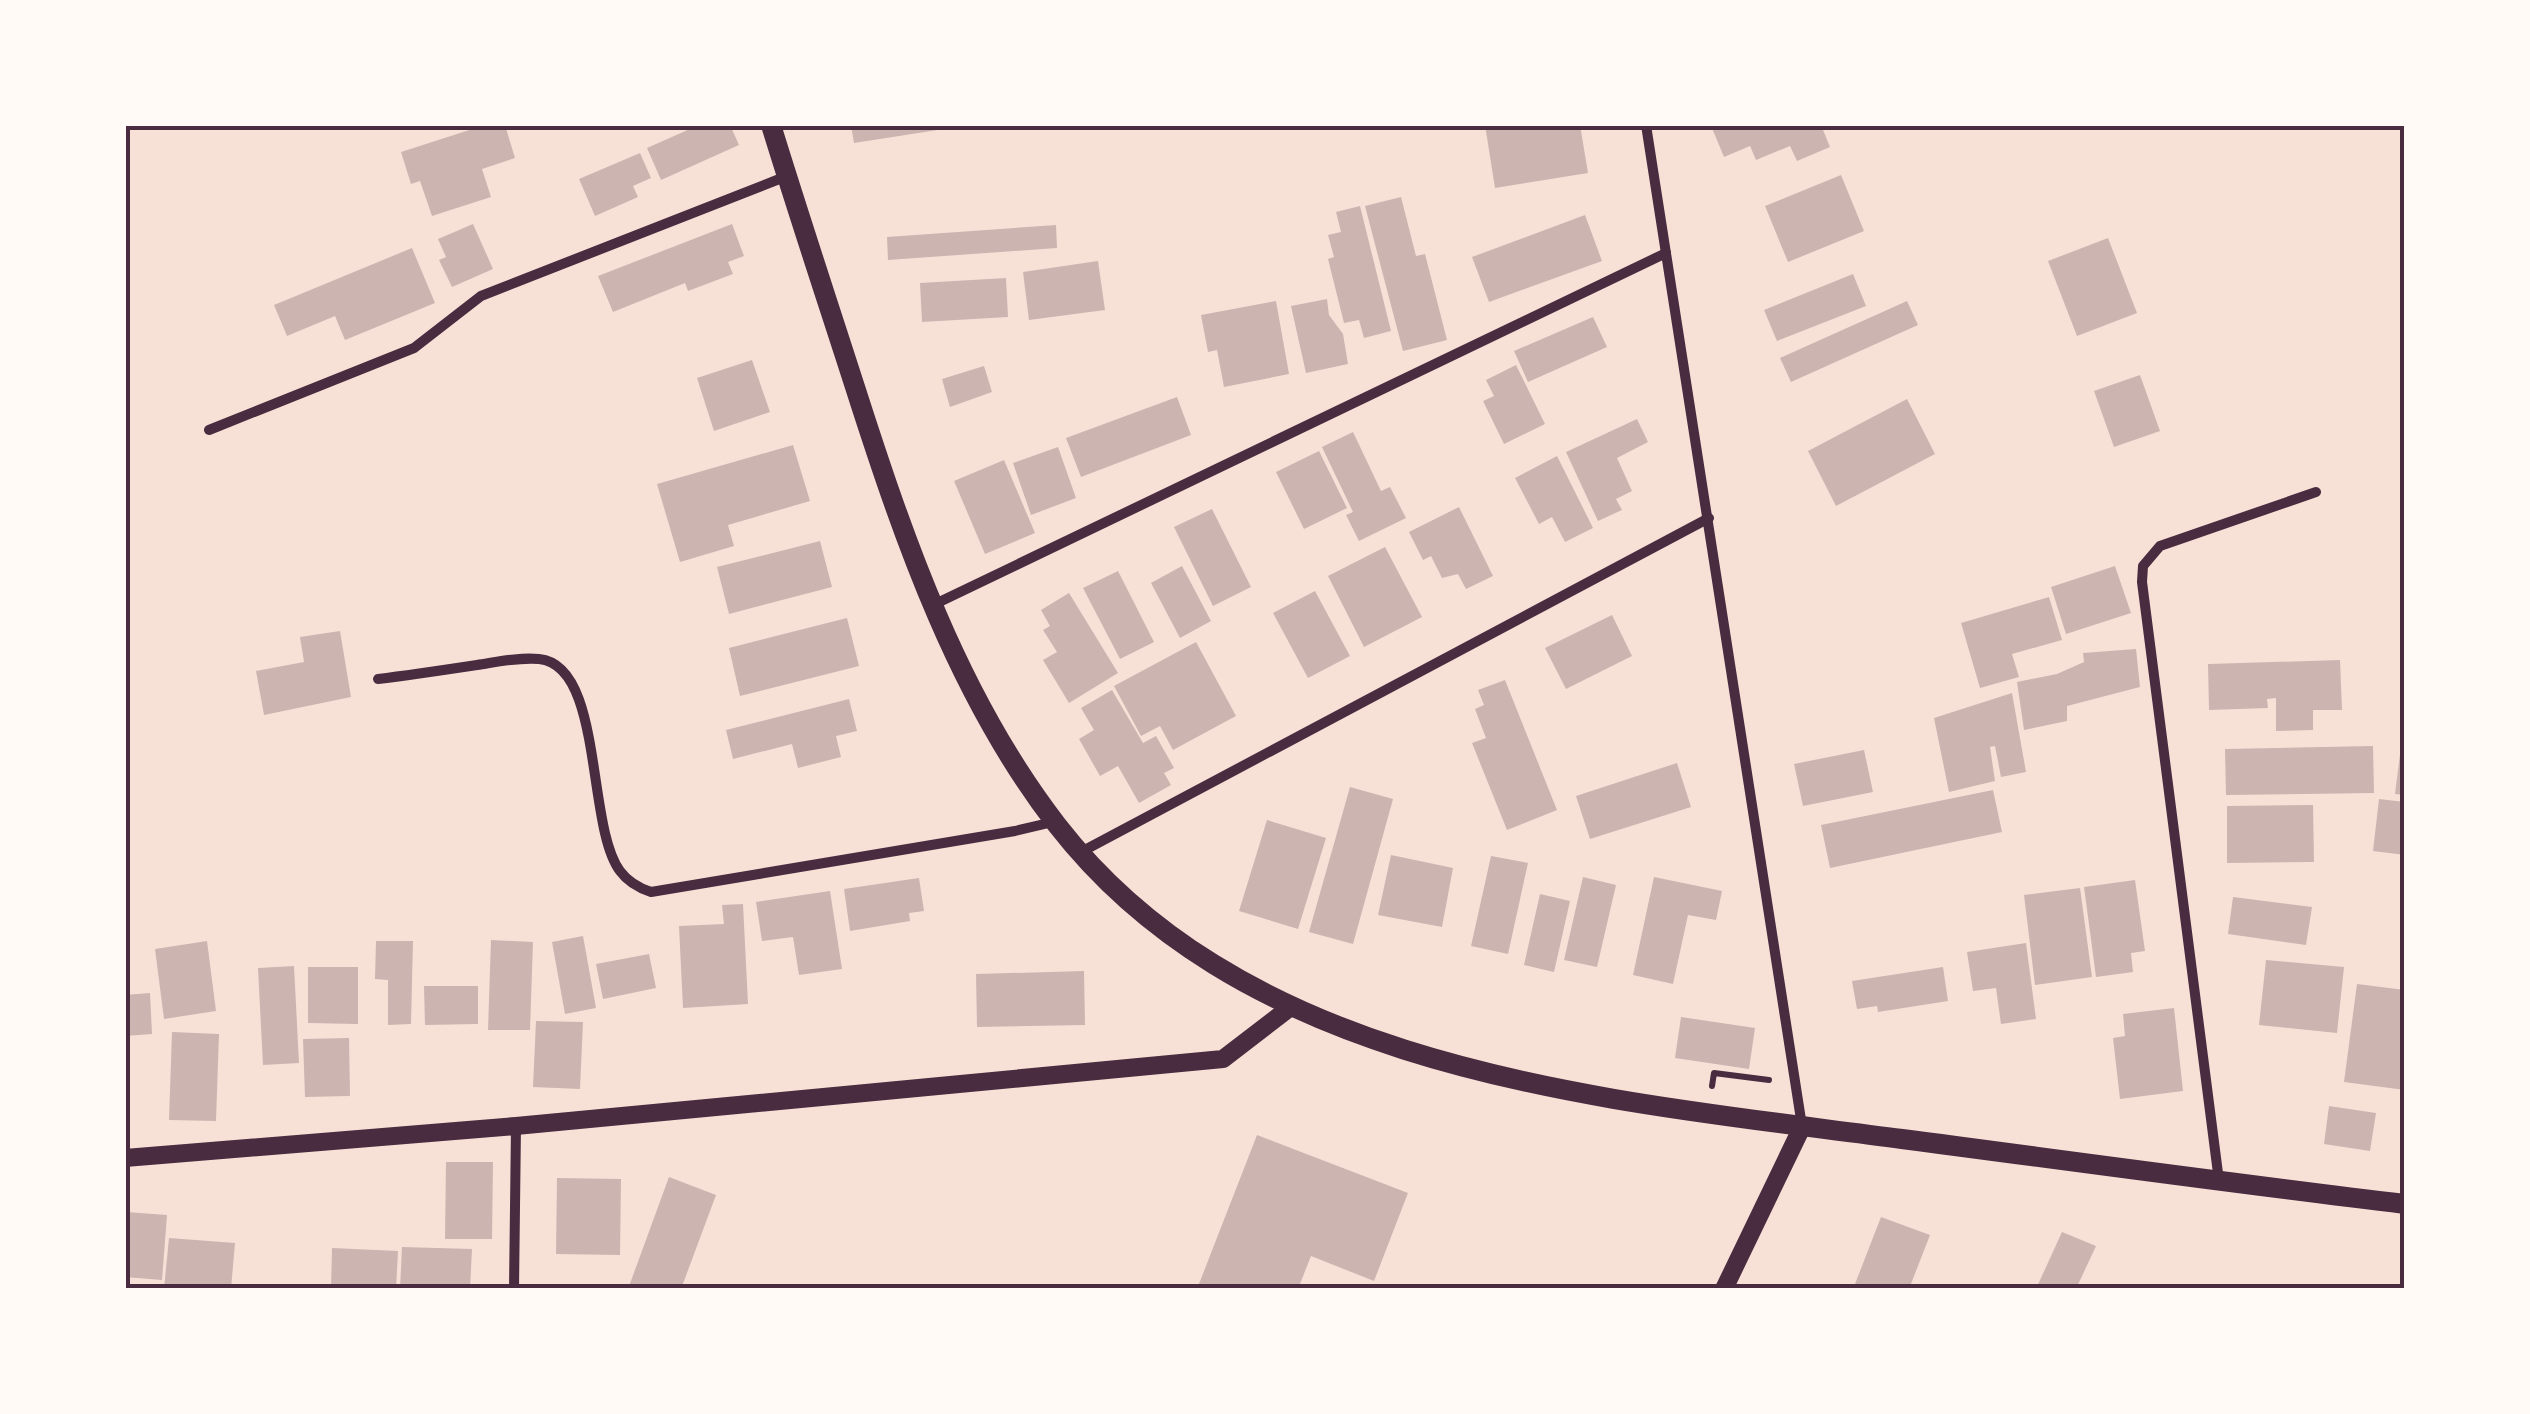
<svg xmlns="http://www.w3.org/2000/svg" width="2530" height="1414" font-family="Ubuntu,sans-serif">
<style>
.building{fill:#ccb4b1}
.lines{fill:none;stroke-linecap:round;stroke-linejoin:round}
.path{stroke:#4a2c40;stroke-width:6}
.minor{stroke:#4a2c40;stroke-width:10}
.tertiary{stroke:#4a2c40;stroke-width:18}
.secondary{stroke:#4a2c40;stroke-width:20}
.neatline{fill:none;stroke:#4a2c40;stroke-width:4}
</style>
<rect width="100%" height="100%" fill="#f7e1d7"/>
<!-- building -->
<g class="building">
<polygon points="485,125 505,125 515,158 482,169 491,197 432,216 420,181 411,184 401,152"/>
<polygon points="699,125 730,125 739,145 661,180 647,148"/>
<polygon points="851,125 957,125 957,127 854,143"/>
<polygon points="1485,125 1580,125 1588,173 1495,188"/>
<polygon points="1718,125 1821,125 1830,147 1797,161 1790,146 1756,160 1750,146 1724,157 1712,128"/>
<polygon points="640,153 651,178 633,186 638,197 595,216 579,179"/>
<polygon points="1841,175 1864,231 1788,262 1765,206"/>
<polygon points="1401,197 1416,256 1425,254 1447,340 1403,351 1365,206"/>
<polygon points="1360,206 1391,331 1364,338 1359,320 1344,323 1328,259 1334,257 1328,235 1341,232 1336,212"/>
<polygon points="1585,215 1602,261 1489,302 1472,257"/>
<polygon points="473,224 493,269 452,287 439,260 446,257 438,239"/>
<polygon points="732,224 744,256 728,262 733,274 688,291 685,283 613,312 598,276"/>
<polygon points="1056,225 1057,248 888,260 887,237"/>
<polygon points="2108,238 2137,313 2077,336 2048,261"/>
<polygon points="412,248 435,303 345,340 335,316 287,336 274,305"/>
<polygon points="1098,261 1105,310 1029,320 1023,272"/>
<polygon points="1853,274 1866,306 1777,341 1764,310"/>
<polygon points="1006,278 1008,317 922,322 920,283"/>
<polygon points="1327,299 1329,315 1343,334 1348,364 1306,373 1291,306"/>
<polygon points="1276,301 1289,374 1224,387 1217,350 1208,352 1201,315"/>
<polygon points="1907,301 1918,325 1791,382 1780,358"/>
<polygon points="1593,317 1607,347 1528,382 1514,351"/>
<polygon points="752,360 770,412 714,431 697,378"/>
<polygon points="1516,365 1545,424 1504,444 1483,401 1494,396 1486,380"/>
<polygon points="984,366 992,392 950,407 942,379"/>
<polygon points="2140,375 2160,431 2114,447 2094,391"/>
<polygon points="1177,397 1191,435 1081,477 1066,438"/>
<polygon points="1907,399 1935,454 1836,506 1808,451"/>
<polygon points="1637,419 1648,442 1617,458 1632,491 1616,499 1622,510 1598,521 1566,452"/>
<polygon points="1353,432 1381,491 1390,487 1406,518 1359,541 1346,515 1353,512 1322,447"/>
<polygon points="793,445 810,501 728,525 734,546 680,562 657,484"/>
<polygon points="1058,447 1076,498 1031,515 1013,463"/>
<polygon points="1319,451 1347,508 1304,529 1276,472"/>
<polygon points="1557,456 1593,528 1565,542 1552,517 1539,524 1515,478"/>
<polygon points="1004,460 1035,533 985,554 954,481"/>
<polygon points="1459,507 1493,576 1466,589 1458,574 1442,578 1431,556 1423,560 1409,532"/>
<polygon points="1212,509 1251,587 1213,606 1174,527"/>
<polygon points="820,541 832,587 729,614 717,567"/>
<polygon points="1385,547 1422,617 1364,647 1328,576"/>
<polygon points="1182,566 1211,621 1180,638 1151,583"/>
<polygon points="2115,566 2131,613 2066,634 2051,587"/>
<polygon points="1118,571 1154,642 1120,659 1083,588"/>
<polygon points="1315,591 1350,656 1308,678 1273,613"/>
<polygon points="1069,593 1118,673 1069,703 1043,660 1057,652 1043,630 1050,626 1041,610"/>
<polygon points="2049,597 2062,640 2012,654 2019,677 1980,688 1961,623"/>
<polygon points="1612,615 1632,656 1566,689 1545,648"/>
<polygon points="847,618 859,666 740,696 729,648"/>
<polygon points="340,631 351,697 264,715 256,671 304,662 300,637"/>
<polygon points="1196,642 1236,716 1173,750 1160,726 1141,736 1114,686"/>
<polygon points="2136,649 2140,687 2067,706 2067,721 2024,730 2017,682 2057,674 2084,662 2083,653"/>
<polygon points="2340,660 2342,710 2313,710 2313,730 2276,731 2276,698 2267,699 2268,708 2209,710 2208,664"/>
<polygon points="1505,680 1557,810 1507,830 1472,743 1486,738 1475,709 1484,705 1478,690"/>
<polygon points="1112,690 1143,743 1156,736 1174,768 1164,773 1171,785 1139,803 1118,766 1100,776 1079,739 1094,730 1081,708"/>
<polygon points="2012,693 2026,772 2001,777 1995,746 1990,747 1995,781 1949,792 1934,718"/>
<polygon points="849,699 857,731 836,736 841,757 798,768 792,744 733,759 726,730"/>
<polygon points="2403,731 2405,731 2405,795 2395,794"/>
<polygon points="2373,746 2374,793 2226,795 2225,749"/>
<polygon points="1864,750 1873,792 1803,806 1794,764"/>
<polygon points="1677,763 1691,807 1590,839 1576,796"/>
<polygon points="1350,787 1393,799 1353,944 1309,932"/>
<polygon points="1993,790 2002,832 1830,868 1821,825"/>
<polygon points="2379,799 2405,802 2405,855 2373,851"/>
<polygon points="2313,805 2314,862 2227,863 2227,806"/>
<polygon points="1267,820 1326,838 1298,929 1239,911"/>
<polygon points="1391,855 1453,868 1442,927 1378,915"/>
<polygon points="1491,856 1528,863 1508,954 1471,946"/>
<polygon points="1583,877 1616,885 1597,967 1564,960"/>
<polygon points="1654,877 1722,891 1716,920 1688,915 1673,984 1633,975"/>
<polygon points="919,878 924,911 909,913 910,921 850,931 844,889"/>
<polygon points="2135,880 2145,951 2131,953 2133,972 2096,977 2084,887"/>
<polygon points="2080,888 2092,977 2035,985 2024,895"/>
<polygon points="830,891 842,969 799,975 793,937 762,941 756,902"/>
<polygon points="1540,894 1570,901 1554,972 1524,965"/>
<polygon points="2233,897 2312,907 2306,945 2228,934"/>
<polygon points="743,904 748,1004 683,1008 679,926 724,924 722,905"/>
<polygon points="583,936 596,1008 565,1014 552,942"/>
<polygon points="491,940 533,942 530,1030 488,1030"/>
<polygon points="207,941 216,1011 164,1019 155,949"/>
<polygon points="376,941 413,941 411,1024 388,1025 388,980 375,979"/>
<polygon points="2026,943 2036,1019 2001,1024 1996,988 1973,991 1967,952"/>
<polygon points="649,954 656,988 603,999 596,964"/>
<polygon points="2266,960 2344,967 2337,1033 2259,1025"/>
<polygon points="294,966 299,1063 263,1065 258,968"/>
<polygon points="308,967 358,967 358,1024 308,1023"/>
<polygon points="1943,967 1948,1001 1878,1012 1877,1006 1857,1009 1852,981"/>
<polygon points="1084,971 1085,1025 977,1027 976,974"/>
<polygon points="2357,984 2405,990 2405,1090 2344,1082"/>
<polygon points="424,986 478,986 478,1024 425,1025"/>
<polygon points="150,993 152,1034 125,1036 125,995"/>
<polygon points="2174,1008 2183,1091 2120,1099 2113,1038 2125,1036 2123,1014"/>
<polygon points="1681,1017 1755,1028 1749,1069 1675,1058"/>
<polygon points="536,1021 583,1022 580,1089 533,1087"/>
<polygon points="172,1032 219,1034 216,1121 169,1120"/>
<polygon points="349,1038 350,1096 305,1097 303,1039"/>
<polygon points="2329,1106 2376,1113 2370,1151 2324,1144"/>
<polygon points="1257,1135 1408,1193 1374,1281 1311,1256 1298,1289 1197,1289"/>
<polygon points="446,1162 493,1162 492,1239 445,1239"/>
<polygon points="669,1177 716,1195 681,1289 628,1289"/>
<polygon points="557,1178 621,1179 620,1255 556,1254"/>
<polygon points="126,1212 167,1215 162,1280 125,1277"/>
<polygon points="1881,1217 1930,1235 1909,1289 1868,1289 1855,1284"/>
<polygon points="2062,1232 2096,1246 2076,1289 2036,1289"/>
<polygon points="169,1238 235,1243 231,1289 164,1289"/>
<polygon points="402,1247 472,1249 470,1289 400,1289"/>
<polygon points="332,1248 398,1251 396,1289 331,1289"/>
</g>
<g class="lines">
<!-- path -->
<polyline class="path" points="1712,1086 1714,1073 1769,1080"/>
<!-- minor -->
<g class="minor">
<polyline points="1646,125 1802,1126"/>
<polyline points="209,430 414,348 481,296 787,176"/>
<polyline points="933,605 1666,253"/>
<path d="M378,679C411,675 444,670 477,665C497,662 519,657 539,659C604,665 586,826 620,871C628,882 639,888 651,892L1015,831L1053,822"/>
<polyline points="1081,852 1709,518"/>
<polyline points="2219,1181 2142,582 2143,566 2160,546 2316,492"/>
<polyline points="514,1289 516,1126"/>
</g>
<!-- tertiary -->
<g class="tertiary">
<polyline points="125,1158 516,1126 1223,1059 1292,1006"/>
<polyline points="1724,1289 1802,1127"/>
</g>
<!-- secondary -->
<path class="secondary" d="M771,125C798,213 827,300 855,387C904,540 958,697 1057,825C1252,1076 1613,1100 1902,1139C2070,1161 2237,1184 2405,1204"/>
</g>
<!-- border -->
<rect width="2530" height="1414" fill="none" stroke="#fffaf5" stroke-width="255"/>
<rect x="128" y="128" width="2274" height="1158" class="neatline"/>
</svg>
